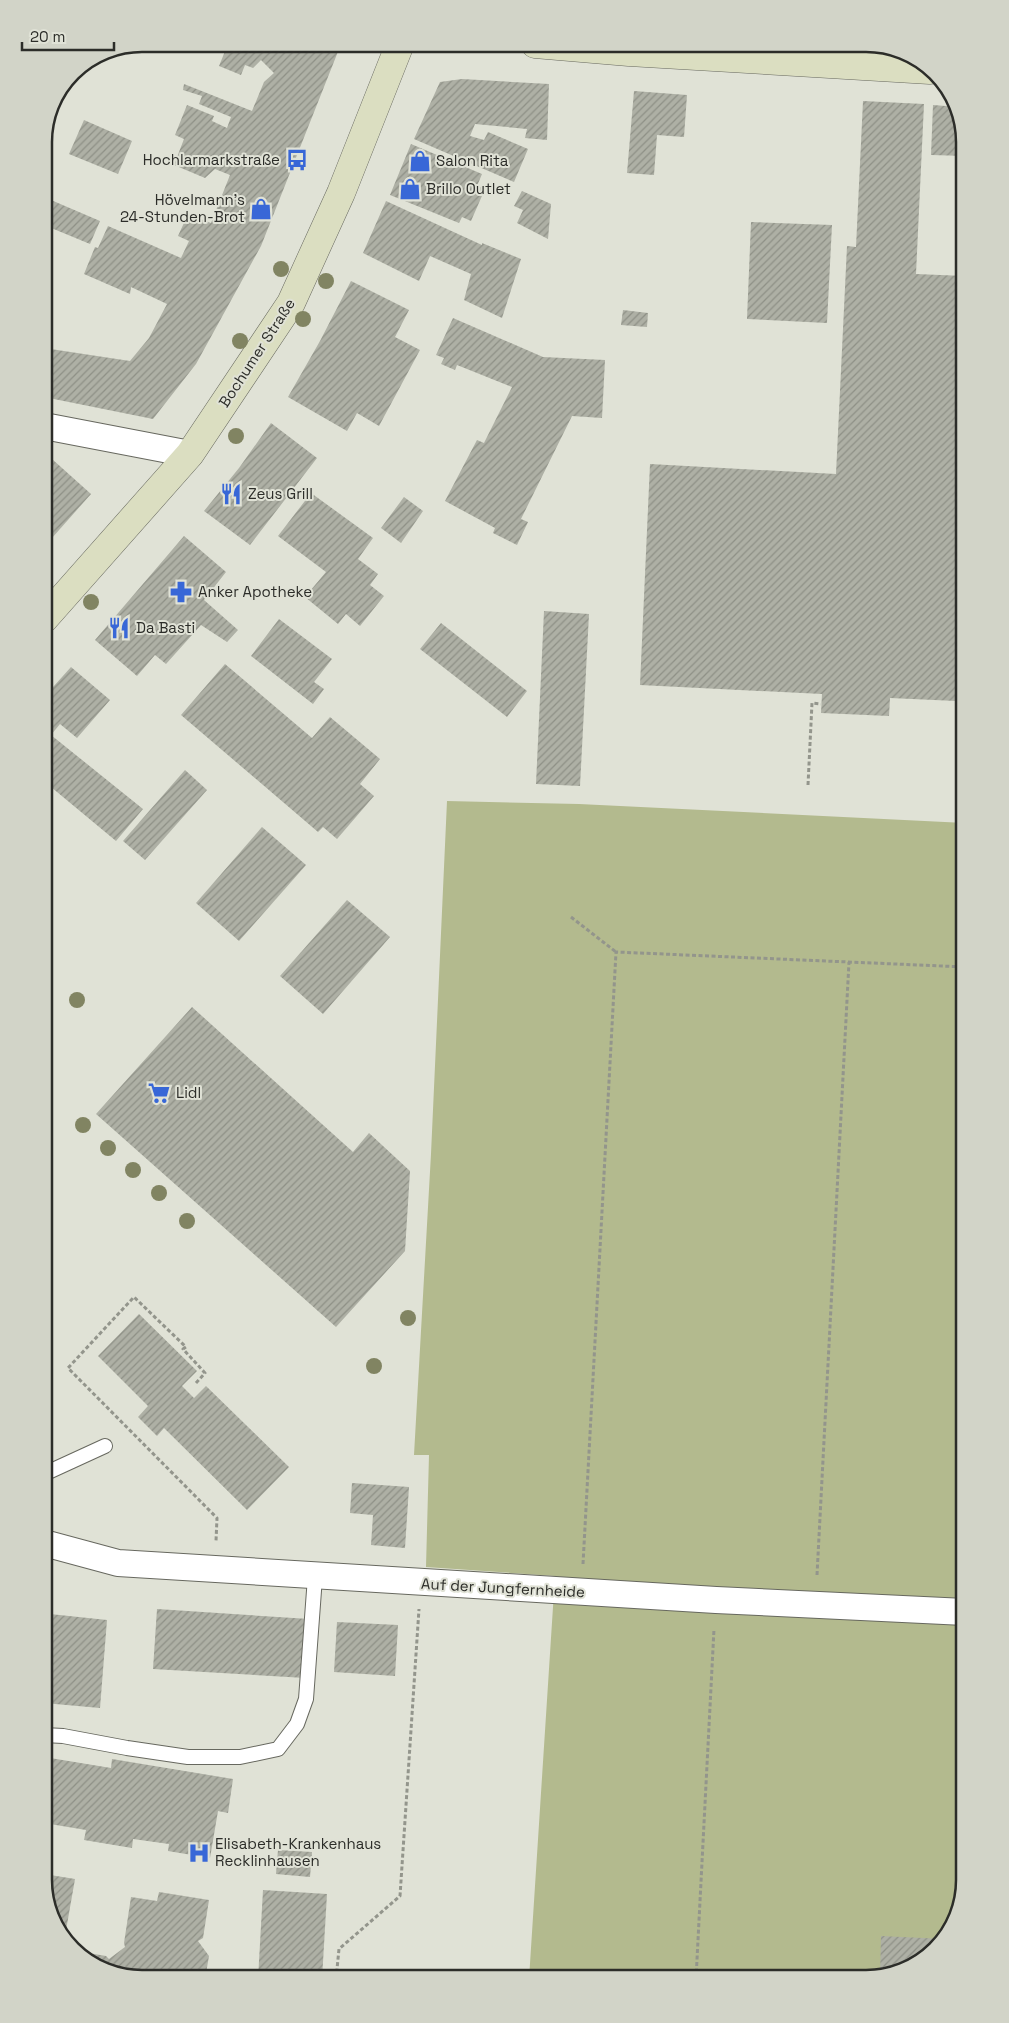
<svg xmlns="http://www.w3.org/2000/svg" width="1009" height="2023" font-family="'Space Grotesk',sans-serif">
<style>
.green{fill:#b3ba8e}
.building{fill:url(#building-hatch)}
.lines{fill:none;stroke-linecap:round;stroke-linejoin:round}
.lane-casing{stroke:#67685f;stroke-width:16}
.street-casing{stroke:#67685f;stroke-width:28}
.secondary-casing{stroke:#67685f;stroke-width:29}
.path{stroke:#93958c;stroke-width:3;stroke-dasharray:4 2.5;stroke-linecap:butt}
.lane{stroke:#fff;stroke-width:14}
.street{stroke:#fff;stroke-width:26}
.secondary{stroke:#dbdec1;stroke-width:28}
.tree{fill:#818462}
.labels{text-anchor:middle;stroke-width:4;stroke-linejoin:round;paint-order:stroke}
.poi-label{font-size:15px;fill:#2c2d29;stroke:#e0e2d6;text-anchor:start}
.street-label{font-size:15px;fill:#2c2d29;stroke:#e0e2d6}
.rim{fill:none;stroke:#2c2d29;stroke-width:2.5}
</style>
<defs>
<pattern id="building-hatch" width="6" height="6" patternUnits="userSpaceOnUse" patternTransform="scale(1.25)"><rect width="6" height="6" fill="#aeb0a5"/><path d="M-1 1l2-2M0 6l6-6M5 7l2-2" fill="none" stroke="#8e9086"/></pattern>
</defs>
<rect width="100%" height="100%" fill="#e0e2d6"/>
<!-- green -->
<polygon class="green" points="447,801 579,804 965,823 965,1880 948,1935 904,1972 866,1979 529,1979 555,1576 426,1567 429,1455 414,1455 431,1154"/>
<!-- building -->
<g class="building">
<polygon points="228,44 260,44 283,53 287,44 341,44 261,246 196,364 153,419 44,397 44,348 130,361 149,338 167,304 131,287 130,294 84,274 95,247 98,248 108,226 181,258 189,241 178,236 188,214 211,223 230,175 215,169 205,178 174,165 184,139 175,135 187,105 214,116 212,121 227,128 231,117 199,104 202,96 183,90 184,84 252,111 264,82 274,73 261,60 253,68 245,65 241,75 219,66"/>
<polygon points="462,79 549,84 547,140 525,138 527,129 475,124 470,136 484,140 488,132 528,149 514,182 414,139 440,82"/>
<polygon points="634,91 687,95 684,137 657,135 654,175 627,173"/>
<polygon points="863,101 924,104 916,274 965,276 965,512 956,701 890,698 889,716 821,713 822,694 640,685 650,464 836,474 847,246 856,247"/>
<polygon points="933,105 958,107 965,143 965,156 931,155"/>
<polygon points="84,120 132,141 118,174 69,154"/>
<polygon points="411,144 482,174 477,186 485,189 471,221 462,217 459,223 390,195"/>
<polygon points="522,191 551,204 548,239 517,223 523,210 514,206"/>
<polygon points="44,197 100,221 90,244 44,225"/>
<polygon points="386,201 482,245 482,243 521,259 502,318 464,300 471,274 430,256 419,281 363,253"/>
<polygon points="751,222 832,225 827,323 747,319"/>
<polygon points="351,281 409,310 395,337 420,350 379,426 357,413 347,431 288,397 320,341"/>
<polygon points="623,310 648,313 647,327 621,325"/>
<polygon points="453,318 543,357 605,360 602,418 572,416 521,519 528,522 517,545 493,533 495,528 445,501 477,440 484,443 512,387 457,365 455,370 441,364 444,358 436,355"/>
<polygon points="271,423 317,458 250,545 204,511 239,468"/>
<polygon points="52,459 91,494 44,547 44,468"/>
<polygon points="311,493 373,538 358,559 378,574 370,585 384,596 360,626 346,614 338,624 305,597 326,572 278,536"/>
<polygon points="404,497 423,511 401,543 381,528"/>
<polygon points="184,536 226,572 204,600 238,630 227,642 201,625 166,664 155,655 137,676 95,640"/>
<polygon points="544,611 589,614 580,786 536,784"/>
<polygon points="279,619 332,659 314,682 324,689 313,704 251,656"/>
<polygon points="441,623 527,691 507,717 420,649"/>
<polygon points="225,664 312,738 330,717 380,759 360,784 374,796 337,839 323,827 318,832 181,715"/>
<polygon points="71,667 110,700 77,738 60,724 51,735 143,809 116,841 51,787 44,796 44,697"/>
<polygon points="185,770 207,790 145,860 123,841"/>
<polygon points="262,827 306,865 239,941 196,903"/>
<polygon points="347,900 390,937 323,1014 280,976"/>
<polygon points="192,1007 353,1152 369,1133 410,1171 405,1251 336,1327 96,1114"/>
<polygon points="139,1314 197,1371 182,1386 194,1398 206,1386 289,1467 247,1510 164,1428 157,1436 138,1417 148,1406 98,1356"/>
<polygon points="352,1483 409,1487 405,1548 371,1545 373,1515 350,1513"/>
<polygon points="157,1609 309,1619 305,1678 153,1669"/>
<polygon points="50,1614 107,1620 100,1708 44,1703 44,1681"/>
<polygon points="337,1622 398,1625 395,1676 334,1672"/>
<polygon points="44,1757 111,1768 112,1759 233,1779 228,1813 218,1811 210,1858 168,1851 169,1844 133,1839 132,1848 84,1840 86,1830 44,1823"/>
<polygon points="278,1850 312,1852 310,1877 276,1874"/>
<polygon points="44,1874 75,1879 65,1936 51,1918"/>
<polygon points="263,1890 327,1894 322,1979 258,1979"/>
<polygon points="159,1892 209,1900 203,1938 198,1941 209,1956 205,1979 137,1979 83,1959 77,1951 106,1956 109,1959 125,1947 124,1943 131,1897 157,1901"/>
<polygon points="881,1936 944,1939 904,1972 880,1977"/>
</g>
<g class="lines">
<!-- lane casing -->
<g class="lane-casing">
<g id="lane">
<polyline points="44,1474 105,1446"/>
<polyline points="44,1735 63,1736 127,1748 188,1757 240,1757 278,1749 297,1724 306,1699 315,1577"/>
</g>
</g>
<!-- street casing -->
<g class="street-casing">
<g id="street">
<polyline points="44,426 190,454"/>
<polyline points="44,1543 118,1563 716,1600 965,1612"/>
</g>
</g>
<!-- secondary casing -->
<g class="secondary-casing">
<g id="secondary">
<polyline points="535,44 629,52 930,70"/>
<polyline points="44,619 190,454 291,303 341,193 400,44"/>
</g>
</g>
<!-- path -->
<g class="path">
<polyline points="808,785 812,703 821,704"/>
<polyline points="571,917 616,952"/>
<polyline points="196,1383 205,1373 183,1349 186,1347 134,1297 68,1368 217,1518 216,1541"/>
<polyline points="583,1564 616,952 965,967"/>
<polyline points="817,1575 849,962"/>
<polyline points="336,1979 339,1949 400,1896 419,1609"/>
<polyline points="696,1979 714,1629"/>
</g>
<!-- lane -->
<use href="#lane" class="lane"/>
<!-- street -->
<use href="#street" class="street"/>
<!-- secondary -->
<use href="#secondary" class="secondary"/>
</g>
<!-- trees -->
<g class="tree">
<circle cx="281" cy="269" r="8"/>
<circle cx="326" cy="281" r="8"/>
<circle cx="303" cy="319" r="8"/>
<circle cx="240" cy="341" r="8"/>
<circle cx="236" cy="436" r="8"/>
<circle cx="91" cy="602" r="8"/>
<circle cx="77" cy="1000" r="8"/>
<circle cx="83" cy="1125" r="8"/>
<circle cx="108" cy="1148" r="8"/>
<circle cx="133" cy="1170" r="8"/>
<circle cx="159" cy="1193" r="8"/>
<circle cx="187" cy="1221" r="8"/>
<circle cx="408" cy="1318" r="8"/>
<circle cx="374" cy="1366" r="8"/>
</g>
<!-- icons -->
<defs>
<g id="bus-bare" transform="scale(1.725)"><path d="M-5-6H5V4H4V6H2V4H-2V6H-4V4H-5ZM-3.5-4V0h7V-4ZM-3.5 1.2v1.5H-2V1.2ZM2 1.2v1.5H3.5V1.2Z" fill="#3867d7" stroke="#e0e2d6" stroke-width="2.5" paint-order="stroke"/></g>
<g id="shop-bare" transform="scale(1.725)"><path d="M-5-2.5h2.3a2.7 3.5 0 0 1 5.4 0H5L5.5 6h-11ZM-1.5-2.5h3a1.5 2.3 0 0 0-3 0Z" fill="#3867d7" stroke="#e0e2d6" stroke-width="2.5" paint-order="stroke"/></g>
<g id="restaurant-bare" transform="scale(1.725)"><path d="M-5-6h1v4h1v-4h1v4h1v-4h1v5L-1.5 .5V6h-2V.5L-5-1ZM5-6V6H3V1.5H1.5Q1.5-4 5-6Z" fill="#3867d7" stroke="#e0e2d6" stroke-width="2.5" paint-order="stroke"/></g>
<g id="pharmacy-bare" transform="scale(1.725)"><path d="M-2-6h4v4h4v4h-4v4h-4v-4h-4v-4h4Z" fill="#3867d7" stroke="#e0e2d6" stroke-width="2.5" paint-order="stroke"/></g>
<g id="supermarket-bare" transform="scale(1.725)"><path d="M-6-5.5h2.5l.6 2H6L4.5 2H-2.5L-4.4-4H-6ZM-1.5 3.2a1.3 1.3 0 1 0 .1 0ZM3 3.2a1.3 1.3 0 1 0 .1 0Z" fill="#3867d7" stroke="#e0e2d6" stroke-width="2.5" paint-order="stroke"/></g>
<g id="hospital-bare" transform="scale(1.725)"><path d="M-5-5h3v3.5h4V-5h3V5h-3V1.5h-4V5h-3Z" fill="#3867d7" stroke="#e0e2d6" stroke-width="2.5" paint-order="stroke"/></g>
</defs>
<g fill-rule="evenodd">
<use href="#bus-bare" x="297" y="160"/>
<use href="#shop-bare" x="420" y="161"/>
<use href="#shop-bare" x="410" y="189"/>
<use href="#shop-bare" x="261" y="209"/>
<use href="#restaurant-bare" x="231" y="494"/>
<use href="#pharmacy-bare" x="181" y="592"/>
<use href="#restaurant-bare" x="119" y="628"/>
<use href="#supermarket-bare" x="159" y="1093"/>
<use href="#hospital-bare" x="199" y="1853"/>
</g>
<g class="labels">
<!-- poi labels -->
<g class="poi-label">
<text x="280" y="165" text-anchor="end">Hochlarmarkstraße</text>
<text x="436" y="166">Salon Rita</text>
<text x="426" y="194">Brillo Outlet</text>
<text x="245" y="205" text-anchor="end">Hövelmann's<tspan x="245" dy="17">24-Stunden-Brot</tspan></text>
<text x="248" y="499">Zeus Grill</text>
<text x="198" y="597">Anker Apotheke</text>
<text x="136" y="633">Da Basti</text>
<text x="176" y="1098">Lidl</text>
<text x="215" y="1849">Elisabeth-Krankenhaus<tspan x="215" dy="17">Recklinhausen</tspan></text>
</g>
<!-- street labels -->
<g class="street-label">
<text transform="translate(257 353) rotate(-57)" y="5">Bochumer Straße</text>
<text transform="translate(503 1588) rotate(3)" y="5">Auf der Jungfernheide</text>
</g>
</g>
<!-- crop -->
<path d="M0 0H1009V2023H0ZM142 52H866A90 90 0 0 1 956 142V1880A90 90 0 0 1 866 1970H142A90 90 0 0 1 52 1880V142A90 90 0 0 1 142 52Z" fill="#d2d4c8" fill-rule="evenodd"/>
<path class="rim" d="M142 52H866A90 90 0 0 1 956 142V1880A90 90 0 0 1 866 1970H142A90 90 0 0 1 52 1880V142A90 90 0 0 1 142 52Z"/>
<!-- scale -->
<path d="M22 42v8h92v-8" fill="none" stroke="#2c2d29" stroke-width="2.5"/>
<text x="30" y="42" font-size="15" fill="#2c2d29" stroke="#e0e2d6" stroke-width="4" paint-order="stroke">20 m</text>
</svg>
